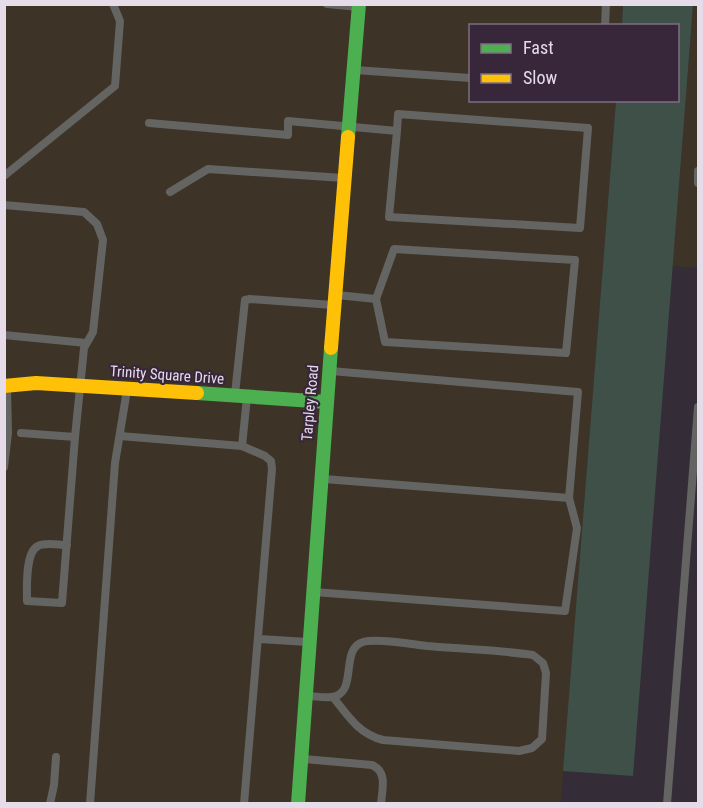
<svg xmlns="http://www.w3.org/2000/svg" width="703" height="808" font-family="'Roboto Condensed',sans-serif">
<style>
.commercial{fill:#3d3327}
.green{fill:#3e5047}
.lines{fill:none;stroke-linecap:round;stroke-linejoin:round}
.lane{stroke:#646462;stroke-width:8}
.fast{stroke:#4caf50;stroke-width:14}
.slow{stroke:#ffc107;stroke-width:14}
.labels{text-anchor:middle;stroke-width:4.5;stroke-linejoin:round;paint-order:stroke}
.street-label{font-size:15px;fill:#e6dbe8;stroke:#38273b}
</style>
<rect width="100%" height="100%" fill="#342c37"/>
<!-- commercial -->
<g class="commercial">
<polygon points="5,5 623,5 622,25 470,26 470,100 616,101 561,803 5,804"/>
<polygon points="693,5 698,5 698,268 672,266"/>
</g>
<!-- green -->
<polygon class="green" points="623,5 693,5 633,776 563,771 616,101 678,100 678,26 622,25"/>
<g class="lines">
<!-- lane -->
<g class="lane">
<polyline points="327,4 359,7"/>
<polyline points="605,26 606,4"/>
<polyline points="355,70 470,78"/>
<polyline points="149,123 288,135 288,121 397,131 398,114 588,128 580,228 389,217 397,131"/>
<polyline points="698,171 698,183"/>
<polyline points="4,176 115,86 120,21 113,4"/>
<polyline points="170,192 208,169 343,178"/>
<polyline points="4,205 84,212 97,224 103,240 93,332 84,348 75,437 21,433"/>
<polyline points="337,295 376,299 385,342 566,353 575,260 394,249 376,299"/>
<polyline points="4,335 86,343"/>
<polyline points="235,394 245,300 250,299 333,305"/>
<polyline points="120,436 242,446 265,456 271,461 272,469 244,804"/>
<polyline points="242,446 247,397"/>
<polyline points="4,467 8,433 7,388"/>
<polyline points="324,479 569,498 578,392 331,371"/>
<path d="M67,545C58,545 46,542 38,546C25,552 27,588 27,601L62,603L75,437"/>
<polyline points="314,592 565,611 577,528 569,498"/>
<polyline points="259,639 308,642"/>
<path d="M308,696C315,696 323,698 331,697C359,695 339,649 363,642C377,638 411,644 427,646C462,649 498,650 533,655L543,663L546,673L542,739L532,748L519,751L383,740C359,734 348,716 333,697"/>
<path d="M304,759L372,765C388,772 382,789 381,804"/>
<polyline points="50,804 54,785 56,757"/>
<polyline points="90,804 115,463 127,390"/>
<polyline points="667,804 698,407"/>
</g>
<!-- fast -->
<g class="fast">
<polyline points="348,137 359,4"/>
<polyline points="197,393 327,402"/>
<polyline points="298,804 331,348"/>
</g>
<!-- slow -->
<g class="slow">
<polyline points="331,348 348,137"/>
<polyline points="4,386 36,383 197,393"/>
</g>
</g>
<g class="labels">
<!-- street labels -->
<g class="street-label">
<text transform="translate(167 375) rotate(4)" y="5">Trinity Square Drive</text>
<text transform="translate(310 403) rotate(-85)" y="5">Tarpley Road</text>
</g>
</g>
<!-- border -->
<rect width="703" height="808" fill="none" stroke="#e6dbe8" stroke-width="12"/>
<!-- legend -->
<rect x="469" y="24" width="210" height="78" fill="#38273b" stroke="#7e6f80" stroke-width="1.5"/>
<rect x="481" y="44" width="30" height="9" fill="#4caf50" stroke="#7e6f80" stroke-width="1.5"/>
<text x="523" y="54" font-size="18" fill="#e6dbe8">Fast</text>
<rect x="481" y="74" width="30" height="9" fill="#ffc107" stroke="#7e6f80" stroke-width="1.5"/>
<text x="523" y="84" font-size="18" fill="#e6dbe8">Slow</text>
</svg>
